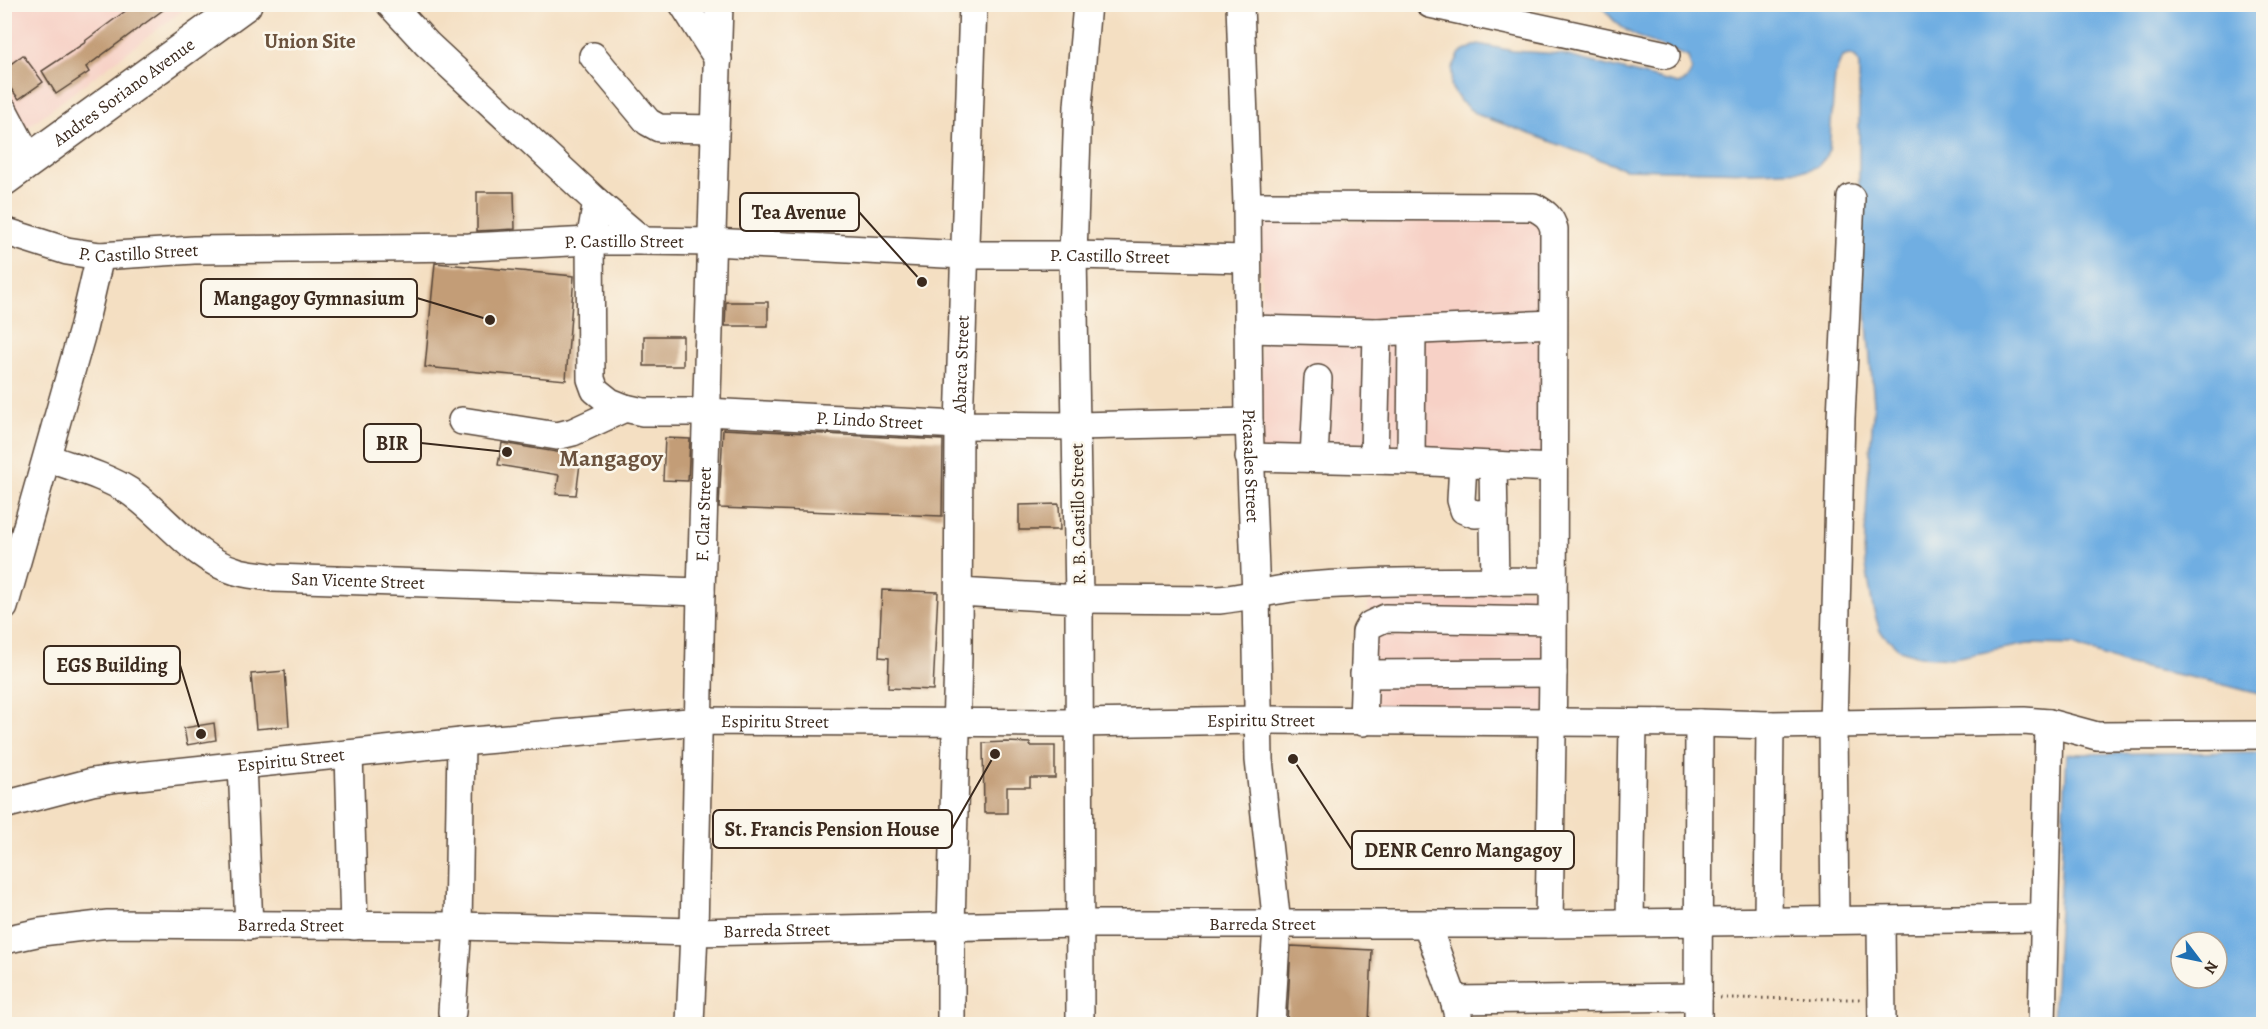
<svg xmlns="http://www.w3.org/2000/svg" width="2268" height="1029" font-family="Alegreya,serif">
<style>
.built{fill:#f7d1c6}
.water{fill:#6faee2;stroke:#556c80;stroke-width:1.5;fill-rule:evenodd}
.building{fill:#c39d77}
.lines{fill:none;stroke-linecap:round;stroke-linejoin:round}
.minor-casing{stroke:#574537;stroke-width:30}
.highway-casing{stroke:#574537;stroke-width:36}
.path{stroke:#574537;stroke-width:3;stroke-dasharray:1.5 4.5;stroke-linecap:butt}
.minor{stroke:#fff;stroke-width:27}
.highway{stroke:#fff;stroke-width:33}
.labels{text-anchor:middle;stroke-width:5;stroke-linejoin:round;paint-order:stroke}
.street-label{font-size:18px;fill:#3b2a1e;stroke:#fbf7ec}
.quarter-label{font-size:21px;font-weight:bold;fill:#6b523d;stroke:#fbf7ec}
.district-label{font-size:24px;font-weight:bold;fill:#6b523d;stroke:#fbf7ec}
.leader{fill:none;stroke:#3b2a1e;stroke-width:2}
.callout-dot{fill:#3b2a1e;stroke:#fbf7ec;stroke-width:2}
.callout{fill:#fbf7ec;stroke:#3b2a1e;stroke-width:2}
.callout-label{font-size:20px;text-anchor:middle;font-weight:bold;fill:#3b2a1e}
</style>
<rect width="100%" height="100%" fill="#fbf7ec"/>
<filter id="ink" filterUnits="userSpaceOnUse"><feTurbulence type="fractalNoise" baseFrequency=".0167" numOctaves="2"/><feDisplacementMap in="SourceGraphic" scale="12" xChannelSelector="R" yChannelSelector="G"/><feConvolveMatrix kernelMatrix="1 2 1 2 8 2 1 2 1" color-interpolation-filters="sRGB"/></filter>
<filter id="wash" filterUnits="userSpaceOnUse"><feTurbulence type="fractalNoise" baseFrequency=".008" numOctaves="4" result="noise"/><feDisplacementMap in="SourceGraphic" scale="24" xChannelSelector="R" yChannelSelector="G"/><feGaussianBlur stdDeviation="1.35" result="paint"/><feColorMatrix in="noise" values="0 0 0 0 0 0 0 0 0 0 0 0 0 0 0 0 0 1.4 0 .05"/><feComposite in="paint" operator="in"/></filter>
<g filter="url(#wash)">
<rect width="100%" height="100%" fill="#f4dfc2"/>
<!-- built -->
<g class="built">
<polygon points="5,5 190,5 5,144"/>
<polygon points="1261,221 1543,221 1548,464 1260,456"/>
<polygon points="1548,589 1546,716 1371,716 1368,592"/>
</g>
<!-- water -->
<g class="water">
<path d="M1601,5H2263V695L2209,681L2125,664L2073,645L2028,644L1953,658L1919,656L1900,650L1880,631L1873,608L1864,554L1868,479L1874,403L1862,268L1859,198V65L1856,58L1849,55L1842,57L1835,75L1829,150L1825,158L1818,166L1808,170L1754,172L1625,169L1476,114L1460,101L1451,87L1452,69L1460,53L1478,44L1513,51L1560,54L1678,84L1687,80L1692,70L1688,57C1653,41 1624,39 1601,5Z"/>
<path d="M2263,752V1024H2053L2067,754ZM2181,942H2217V978H2181Z"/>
</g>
<g id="blocks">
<!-- building -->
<g class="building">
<polygon points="135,4 171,4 86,67 89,72 56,94 42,71 86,42 85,41"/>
<polygon points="23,55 43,82 19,99 4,80 4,69"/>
<polygon points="477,192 514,192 515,229 477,231"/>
<polygon points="435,263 574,276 566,380 425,367"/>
<polygon points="726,302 768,302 768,326 725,326"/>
<rect x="644" y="336" width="39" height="30"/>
<polygon points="723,429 943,440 942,516 719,508"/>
<polygon points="665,438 690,439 688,481 663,480"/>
<polygon points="502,443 581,456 576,495 556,494 559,475 498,465"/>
<polygon points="1059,504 1060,530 1019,530 1019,505"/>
<polygon points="882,590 938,592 933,690 888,688 889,658 879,657"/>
<polygon points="285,671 289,726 256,729 251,674"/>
<polygon points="214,723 216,740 187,745 184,728"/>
<polygon points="1006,742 1030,743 1030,746 1055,746 1055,778 1030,778 1030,787 1007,787 1007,813 984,813 983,743"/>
<polygon points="1291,946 1372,950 1369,1024 1287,1024"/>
</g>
</g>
</g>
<g filter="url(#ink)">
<use href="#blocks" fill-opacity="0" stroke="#574537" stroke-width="1.5"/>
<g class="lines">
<!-- minor casing -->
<g class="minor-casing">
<g id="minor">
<polyline points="390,4 427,44 597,202 643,241"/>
<polyline points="683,4 718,59"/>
<path id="s1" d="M1240,4L1247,206L1249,422L1256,595L1259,760L1277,925L1271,1024"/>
<polyline points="1430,4 1666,55"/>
<polyline points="593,56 648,122 659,128 715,129"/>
<polyline points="4,111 30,160"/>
<path id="s2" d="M597,202L590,241L591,379L595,390L610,402L625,408L643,412H706L959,425L1077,426L1249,422"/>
<path d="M1247,206L1534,207C1545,213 1551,217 1554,229L1553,673L1549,924"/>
<path id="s3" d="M4,231L67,251L100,256L194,250L469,247L590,241H643L712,242L964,255H1073L1247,259"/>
<polyline points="1248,329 1377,332 1553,324"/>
<polyline points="462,421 557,436 573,432 625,408"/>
<polyline points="1249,457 1411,461 1553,468"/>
<path id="s4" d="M48,458C75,468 105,476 129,491C166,516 192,558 236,571C248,575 261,575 273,578L701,592"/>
<polyline points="1314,458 1318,379"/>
<polyline points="1374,460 1377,332"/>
<polyline points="1411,461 1412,331"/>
<polyline points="1463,464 1461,500 1464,510 1475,514 1494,513"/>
<polyline points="1493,465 1495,582"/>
<path d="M959,592L1079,599L1219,600C1250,597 1279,588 1309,586C1390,580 1472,582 1553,581"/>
<polyline points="4,607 83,329 100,256"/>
<polyline points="1364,674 1553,673"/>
<polyline points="1363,722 1366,632 1370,625 1385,618 1552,621"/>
<polyline points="349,754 354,926"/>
<polyline points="242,765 249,926"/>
<path id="s5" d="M4,805L92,782L119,778L461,742L700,721L1078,723L1257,720L1699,723L1770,725L2024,721L2049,723L2097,736L2264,735"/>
<polyline points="1835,920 1833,724 1841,418 1851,198"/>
<polyline points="1768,921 1770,725"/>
<polyline points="1881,921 1882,1024"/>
<polyline points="1630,922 1633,724"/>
<polyline points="1427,925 1454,1000 1460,1024"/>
<path id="s6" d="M4,940L41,932L108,924L458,926L694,932L1079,924H1549L2044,918"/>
<polyline points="1454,1000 1698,997"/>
<polyline points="452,1012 458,926 461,742"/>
<path id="s7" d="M690,1024L694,932L701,592L719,4"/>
<path id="s8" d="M951,1024V926L958,657L959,425L973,4"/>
<polyline points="1080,1024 1079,599 1073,255 1078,106 1087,4"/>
<polyline points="1698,1024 1699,723"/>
<polyline points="2042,1024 2049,723"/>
</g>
</g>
<!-- highway casing -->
<g class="highway-casing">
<g id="highway">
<path id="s9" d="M4,179L245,4"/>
</g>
</g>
<!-- path -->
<polyline class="path" points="1720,998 1860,999"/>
<!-- minor -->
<use href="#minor" class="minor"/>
<!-- highway -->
<use href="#highway" class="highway"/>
</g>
</g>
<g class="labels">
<!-- street labels -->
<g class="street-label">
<text dy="6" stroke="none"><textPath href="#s9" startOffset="148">Andres Soriano Avenue</textPath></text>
<text dy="6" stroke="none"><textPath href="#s3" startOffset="624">P. Castillo Street</textPath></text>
<text dy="6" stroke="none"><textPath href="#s3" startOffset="138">P. Castillo Street</textPath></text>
<text dy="6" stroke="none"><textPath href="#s3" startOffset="1110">P. Castillo Street</textPath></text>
<text dy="6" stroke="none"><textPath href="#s8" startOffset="660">Abarca Street</textPath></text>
<text dy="6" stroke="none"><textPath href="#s2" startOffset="470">P. Lindo Street</textPath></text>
<text dy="6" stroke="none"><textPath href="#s1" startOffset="462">Picasales Street</textPath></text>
<text transform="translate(1078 514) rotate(-91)" y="6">R. B. Castillo Street</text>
<text dy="6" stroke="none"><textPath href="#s7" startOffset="510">F. Clar Street</textPath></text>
<text dy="6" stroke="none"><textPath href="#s4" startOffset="345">San Vicente Street</textPath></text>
<text dy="6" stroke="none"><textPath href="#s5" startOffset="777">Espiritu Street</textPath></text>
<text dy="6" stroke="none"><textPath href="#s5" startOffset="1263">Espiritu Street</textPath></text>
<text dy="6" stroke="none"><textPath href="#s5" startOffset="291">Espiritu Street</textPath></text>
<text dy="6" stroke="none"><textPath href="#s6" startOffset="1260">Barreda Street</textPath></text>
<text dy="6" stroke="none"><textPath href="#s6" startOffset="288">Barreda Street</textPath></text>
<text dy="6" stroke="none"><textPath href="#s6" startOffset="774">Barreda Street</textPath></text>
</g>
<!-- quarter labels -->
<g class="quarter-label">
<text x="310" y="48">Union Site</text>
</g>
<!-- district labels -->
<g class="district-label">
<text x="611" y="466">Mangagoy</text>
</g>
</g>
<!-- callouts -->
<path class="leader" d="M922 282L859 212M490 320L417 298M507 452L421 443M201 734L180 665M995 754L952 829M1293 759L1352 850"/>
<g class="callout-dot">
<circle cx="922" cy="282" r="6"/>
<circle cx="490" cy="320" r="6"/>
<circle cx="507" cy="452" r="6"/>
<circle cx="201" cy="734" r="6"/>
<circle cx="995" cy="754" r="6"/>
<circle cx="1293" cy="759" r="6"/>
</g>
<g class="callout">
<rect x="740" y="193" width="119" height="38" rx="6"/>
<rect x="201" y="279" width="216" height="38" rx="6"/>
<rect x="364" y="424" width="57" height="38" rx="6"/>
<rect x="44" y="646" width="136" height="38" rx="6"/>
<rect x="713" y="810" width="239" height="38" rx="6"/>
<rect x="1352" y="831" width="222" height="38" rx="6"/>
</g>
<g class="callout-label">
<text x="799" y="219">Tea Avenue</text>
<text x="309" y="305">Mangagoy Gymnasium</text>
<text x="392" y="450">BIR</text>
<text x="112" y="672">EGS Building</text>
<text x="832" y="836">St. Francis Pension House</text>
<text x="1463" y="857">DENR Cenro Mangagoy</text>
</g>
<!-- margin -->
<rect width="2268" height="1029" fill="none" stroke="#fbf7ec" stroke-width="24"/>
<!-- north arrow -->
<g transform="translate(2199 960) rotate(122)"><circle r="28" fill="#fbf7ec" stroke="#aea59a" stroke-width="1.5"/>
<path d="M0-4.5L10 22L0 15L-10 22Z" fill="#1f6fb2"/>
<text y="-9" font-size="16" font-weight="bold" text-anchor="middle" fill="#3b2a1e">N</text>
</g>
</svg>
